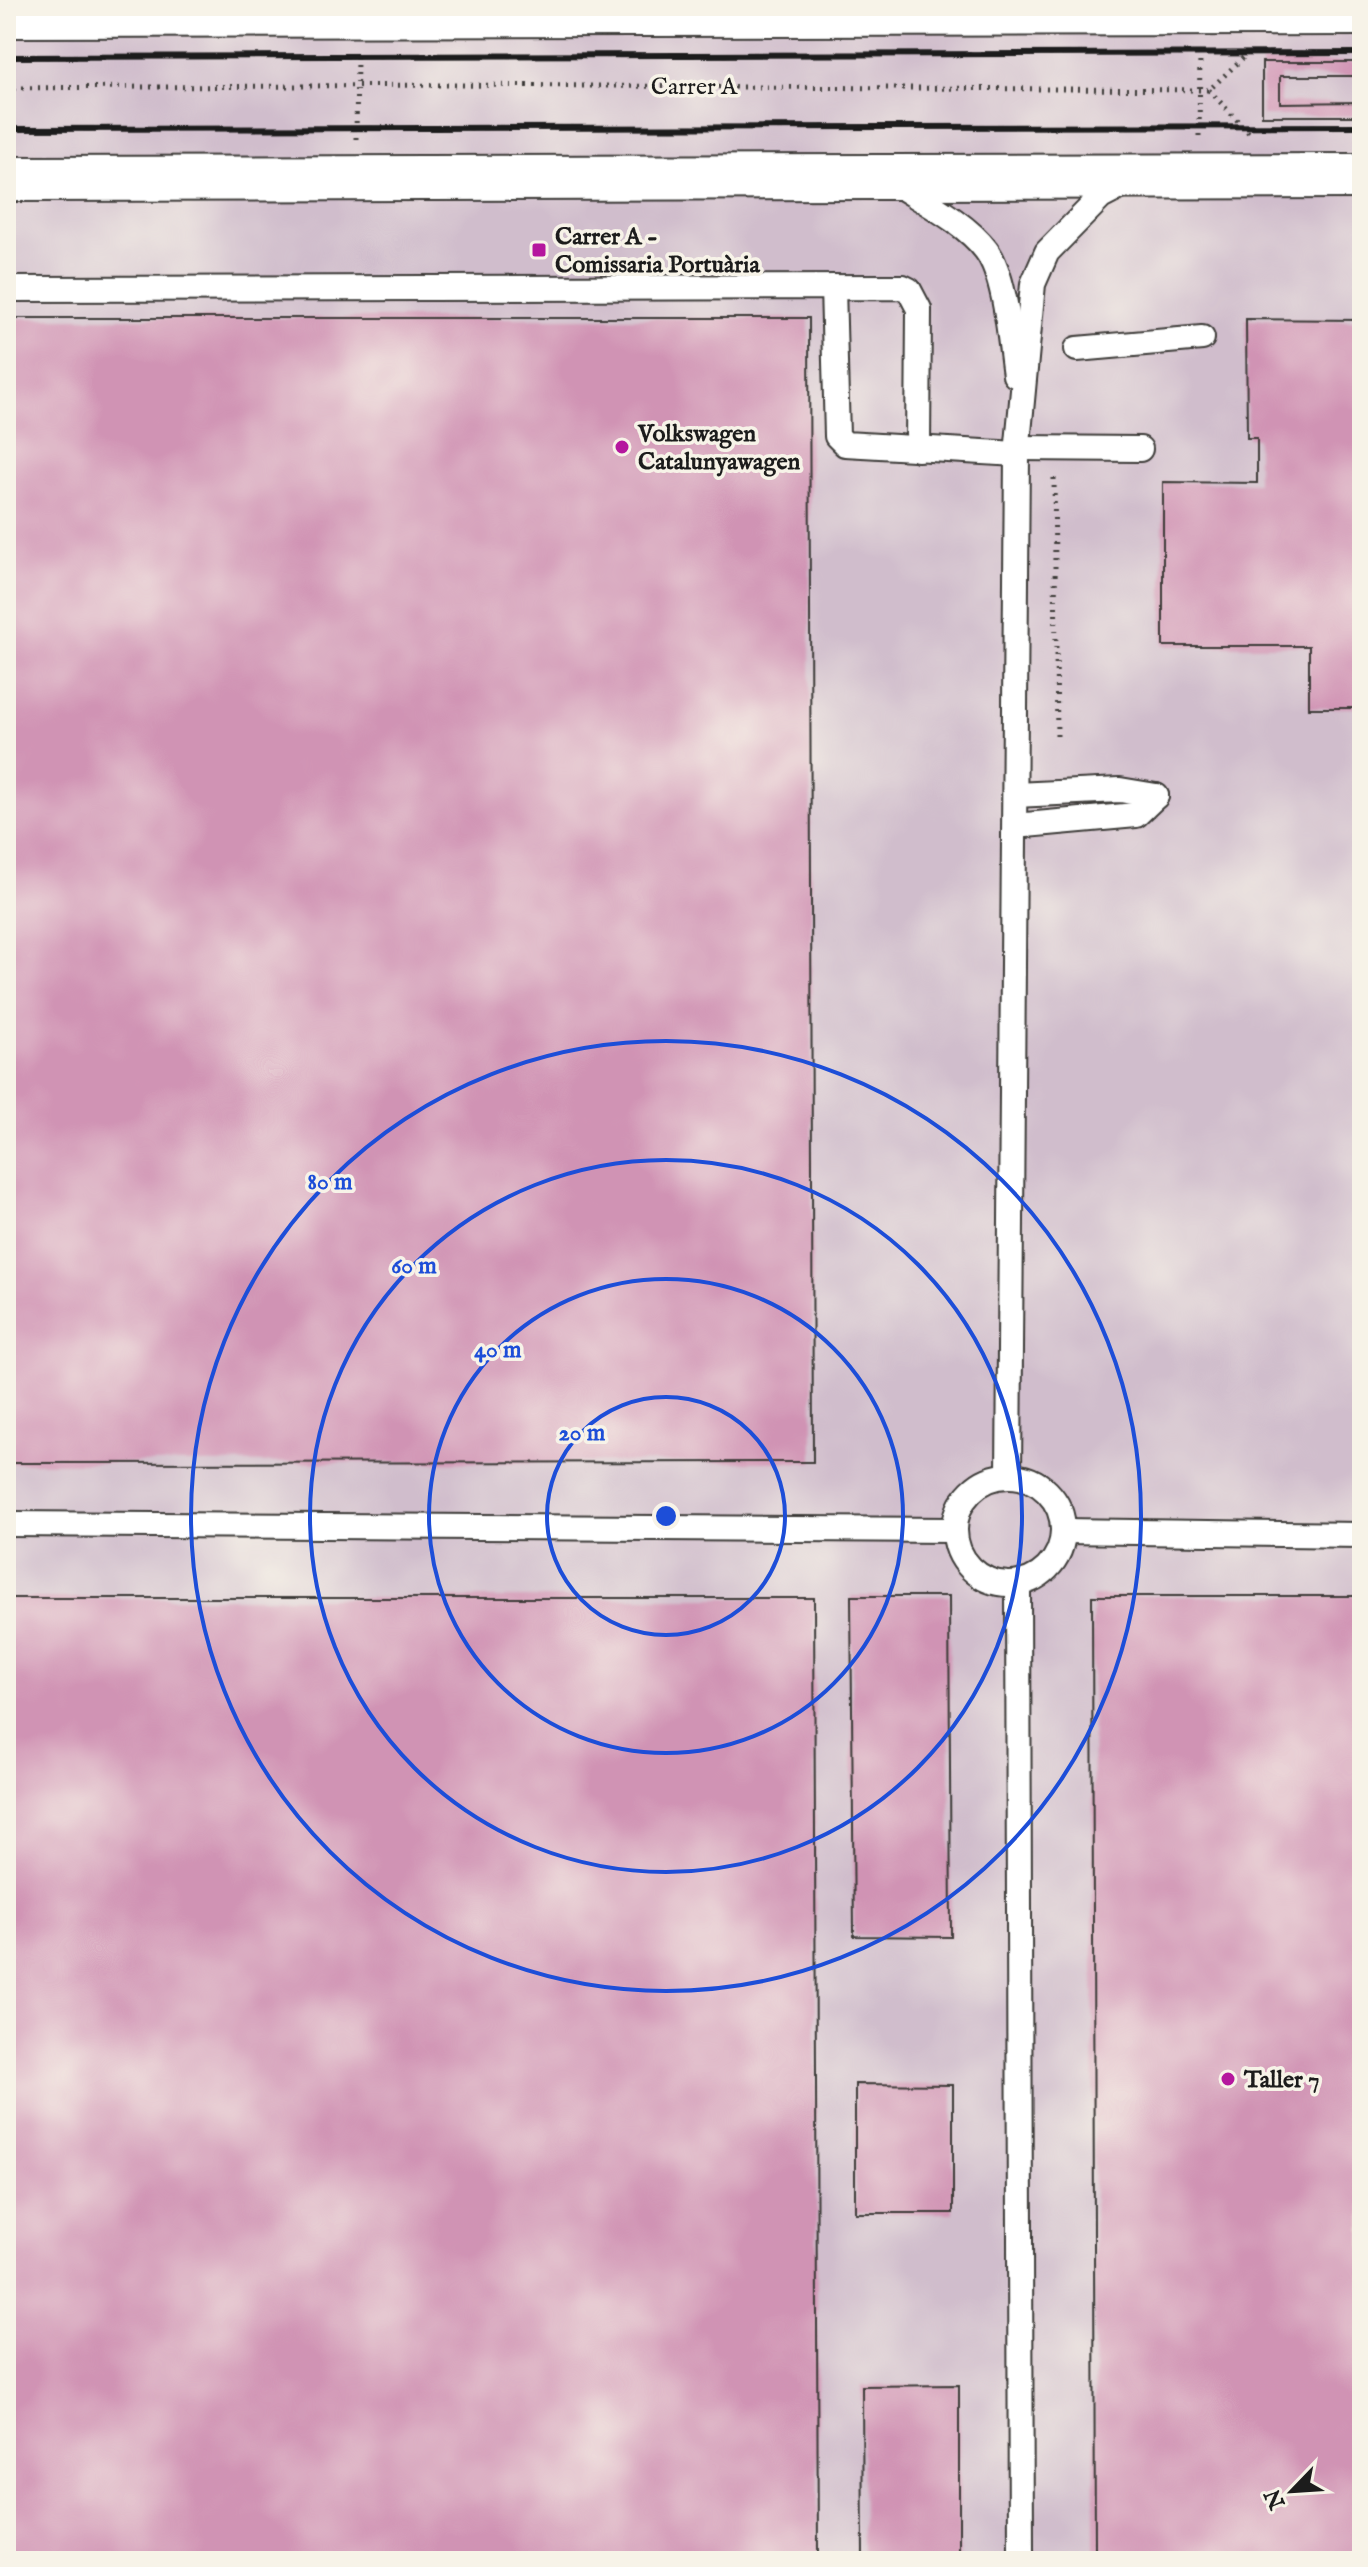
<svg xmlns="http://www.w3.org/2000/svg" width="1368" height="2567" font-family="'IM FELL English',serif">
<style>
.industrial{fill:#d0bdcc}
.building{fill:#d093b4}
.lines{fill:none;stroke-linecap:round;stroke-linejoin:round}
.lane-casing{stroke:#3c3b38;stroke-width:28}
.secondary-casing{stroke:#3c3b38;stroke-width:48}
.path{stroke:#3c3b38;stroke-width:5;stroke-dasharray:2 6;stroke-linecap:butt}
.lane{stroke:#fff;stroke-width:24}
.secondary{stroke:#fff;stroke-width:44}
.rail{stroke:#1c1c1c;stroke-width:6}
.ring{fill:none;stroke:#1d4ed8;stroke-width:4}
.poi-dot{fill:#b5179e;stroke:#f7f3e8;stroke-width:3}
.labels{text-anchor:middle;stroke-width:7;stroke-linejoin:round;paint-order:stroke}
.street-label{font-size:24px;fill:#1c1c1c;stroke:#f7f3e8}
.poi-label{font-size:24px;font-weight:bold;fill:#1c1c1c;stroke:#f7f3e8;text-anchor:start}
.centre{fill:#1d4ed8;stroke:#f7f3e8;stroke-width:4}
.ring-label{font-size:24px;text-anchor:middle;font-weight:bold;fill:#1d4ed8;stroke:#f7f3e8;stroke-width:7;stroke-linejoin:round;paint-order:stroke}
</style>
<rect width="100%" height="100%" fill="#f7f3e8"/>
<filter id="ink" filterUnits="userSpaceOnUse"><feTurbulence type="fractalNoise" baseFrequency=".0125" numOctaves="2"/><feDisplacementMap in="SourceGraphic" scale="16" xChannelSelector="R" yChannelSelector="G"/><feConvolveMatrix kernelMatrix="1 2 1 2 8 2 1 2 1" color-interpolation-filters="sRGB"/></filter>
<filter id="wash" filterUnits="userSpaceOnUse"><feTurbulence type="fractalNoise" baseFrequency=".006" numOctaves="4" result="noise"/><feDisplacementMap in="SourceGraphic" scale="32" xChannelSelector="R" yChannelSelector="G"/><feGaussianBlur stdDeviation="1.8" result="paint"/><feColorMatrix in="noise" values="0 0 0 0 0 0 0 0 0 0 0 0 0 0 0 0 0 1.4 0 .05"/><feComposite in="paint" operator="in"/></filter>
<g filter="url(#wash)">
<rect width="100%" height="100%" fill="#f4e9d4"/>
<!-- industrial -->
<rect class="industrial" x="6" y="6" width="1356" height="2555"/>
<g id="blocks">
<!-- building -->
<g class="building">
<polygon points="1262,62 1362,62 1362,76 1280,76 1280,103 1362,102 1362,116 1262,116"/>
<polygon points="6,318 809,318 813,1462 6,1463"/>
<polygon points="1246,319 1362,320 1362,708 1309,708 1309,646 1163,646 1163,482 1257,483 1257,438 1247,438"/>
<polygon points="851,1596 949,1596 951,1937 854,1936"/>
<polygon points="1092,1596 1362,1596 1362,2561 1095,2561"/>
<polygon points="6,1598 814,1598 818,2561 6,2561"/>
<polygon points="855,2084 953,2085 953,2213 855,2213"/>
<polygon points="959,2385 959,2561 863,2561 862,2386"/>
</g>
</g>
</g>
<g filter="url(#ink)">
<use href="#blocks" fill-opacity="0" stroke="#3c3b38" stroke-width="2"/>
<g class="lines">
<!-- lane casing -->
<g class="lane-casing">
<g id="lane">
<path d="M892,181C921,200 965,222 986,250C1006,276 1010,342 1015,375"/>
<polyline points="833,287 837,436 845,444 1017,454"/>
<polyline points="6,289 903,287 909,290 919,309 918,449"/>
<polyline points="1077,349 1202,338"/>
<polyline points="1018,448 1140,449"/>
<polyline points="1015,795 1120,790 1156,796"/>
<polyline points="1015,826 1136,815 1156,796"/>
<polyline points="1009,1476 1017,454 1033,284 1047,252 1101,197 1128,183"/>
<circle cx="1009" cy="1530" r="54"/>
<polyline points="6,1524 955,1530"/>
<polyline points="1063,1531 1362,1535"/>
<polyline points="1018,1584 1021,2561"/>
</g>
</g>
<!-- secondary casing -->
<g class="secondary-casing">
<g id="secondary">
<polyline points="6,15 1362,13"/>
<polyline points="6,179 1362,176"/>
</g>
</g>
<!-- path -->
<g class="path">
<polyline points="6,88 447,85 1209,90 1247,54"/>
<polyline points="1209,90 1249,133"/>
<polyline points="1199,136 1200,54"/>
<polyline points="356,139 357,57"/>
<polyline points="1054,478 1057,737"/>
</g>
<!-- lane -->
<use href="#lane" class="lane"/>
<!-- secondary -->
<use href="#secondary" class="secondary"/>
<!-- rail -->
<g class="rail">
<polyline points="6,57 1362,53"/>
<polyline points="6,129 1362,126"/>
</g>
</g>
</g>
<!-- distance rings -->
<g class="ring">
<circle cx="666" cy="1516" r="119"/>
<circle cx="666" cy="1516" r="237"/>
<circle cx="666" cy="1516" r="356"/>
<circle cx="666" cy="1516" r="475"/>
</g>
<!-- markers -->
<g class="poi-dot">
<rect x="531" y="242" width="16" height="16" rx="4"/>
<circle cx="622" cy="447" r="8"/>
<circle cx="1228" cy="2079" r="8"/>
</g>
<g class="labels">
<!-- street labels -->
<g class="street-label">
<text x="694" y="94">Carrer A</text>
</g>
<!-- poi labels -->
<g class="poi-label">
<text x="555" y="244">Carrer A -<tspan x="555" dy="28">Comissaria Portuària</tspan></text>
<text x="638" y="441">Volkswagen<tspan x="638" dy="28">Catalunyawagen</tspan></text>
<text x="1244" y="2087">Taller 7</text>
</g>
</g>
<circle cx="666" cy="1516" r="12" class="centre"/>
<g class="ring-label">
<text x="330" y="1189">80 m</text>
<text x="414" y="1273">60 m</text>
<text x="498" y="1357">40 m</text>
<text x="582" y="1440">20 m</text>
</g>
<!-- margin -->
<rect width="1368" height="2567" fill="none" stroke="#f7f3e8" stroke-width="32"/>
<!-- north arrow -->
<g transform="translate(1292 2491) rotate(245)" stroke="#f7f3e8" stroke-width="6" paint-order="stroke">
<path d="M0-6L14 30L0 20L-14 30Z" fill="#1c1c1c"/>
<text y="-12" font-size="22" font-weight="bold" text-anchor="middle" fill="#1c1c1c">N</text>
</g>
</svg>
